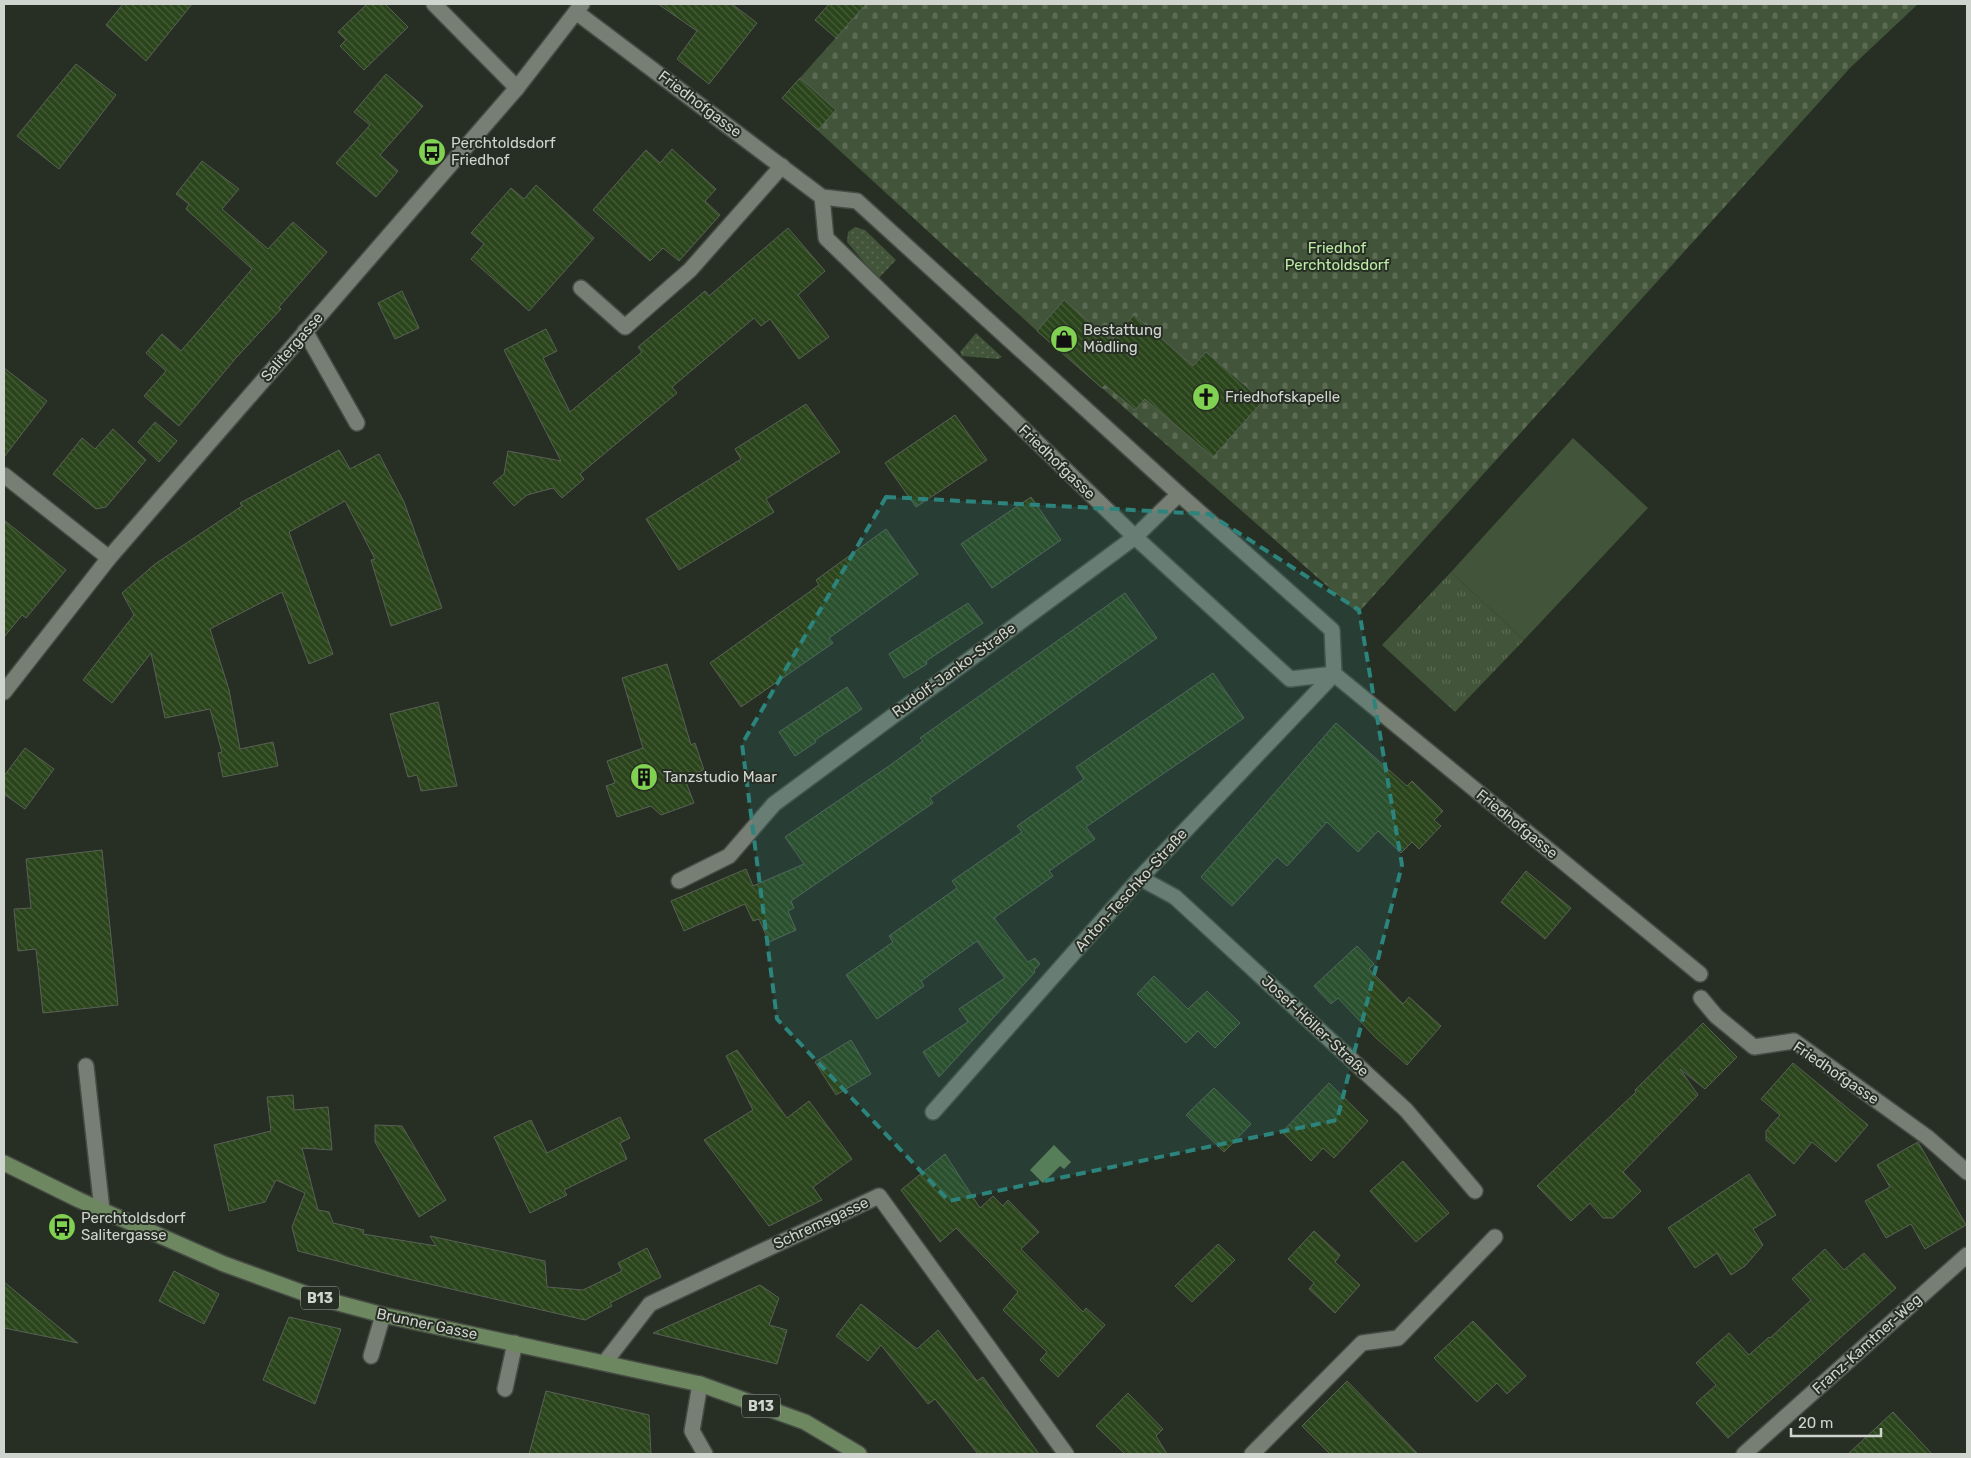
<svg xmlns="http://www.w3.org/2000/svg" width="1971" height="1458" font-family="Rubik,sans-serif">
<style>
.grass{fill:url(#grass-dots)}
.cemetery{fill:url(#cemetery-stones)}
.park{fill:url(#park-tufts)}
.pitch{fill:#425439}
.water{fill:#607d51}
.building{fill:url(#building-back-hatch);stroke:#596156}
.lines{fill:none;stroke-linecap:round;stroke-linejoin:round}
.minor-casing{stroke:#464b43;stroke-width:18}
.major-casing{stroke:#464b43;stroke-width:18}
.minor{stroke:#777e73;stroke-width:15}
.major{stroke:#6d8860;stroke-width:15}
.marked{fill:#2c847c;fill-opacity:0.2;stroke:#2c847c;stroke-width:4;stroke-dasharray:10 6;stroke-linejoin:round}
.labels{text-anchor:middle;stroke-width:4;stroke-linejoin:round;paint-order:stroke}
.shield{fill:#272e24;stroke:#9da29b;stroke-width:1}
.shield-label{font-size:14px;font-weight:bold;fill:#d0d4ce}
.street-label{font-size:15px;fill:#d0d4ce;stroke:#272e24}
.poi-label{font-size:15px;fill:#d0d4ce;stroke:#272e24;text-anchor:start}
.park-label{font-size:15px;fill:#bdeca7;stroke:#272e24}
</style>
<defs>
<pattern id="grass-dots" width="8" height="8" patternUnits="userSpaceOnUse" patternTransform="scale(1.25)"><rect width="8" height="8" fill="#425439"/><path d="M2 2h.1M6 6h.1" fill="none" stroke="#5c6c54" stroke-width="1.8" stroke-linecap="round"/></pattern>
<pattern id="cemetery-stones" width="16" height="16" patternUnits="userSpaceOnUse" patternTransform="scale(1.25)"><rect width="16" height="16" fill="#425439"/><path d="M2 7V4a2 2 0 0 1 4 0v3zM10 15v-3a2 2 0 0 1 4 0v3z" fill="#5c6c54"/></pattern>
<pattern id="park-tufts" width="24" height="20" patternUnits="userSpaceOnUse" patternTransform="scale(1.25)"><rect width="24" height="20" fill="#425439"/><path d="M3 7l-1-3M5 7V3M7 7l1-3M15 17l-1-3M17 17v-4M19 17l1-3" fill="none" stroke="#5c6c54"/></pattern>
<pattern id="building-back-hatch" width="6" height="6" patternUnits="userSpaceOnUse" patternTransform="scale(1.25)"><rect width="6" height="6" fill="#2a441b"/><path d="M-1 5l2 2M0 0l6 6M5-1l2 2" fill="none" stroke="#485e3b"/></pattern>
</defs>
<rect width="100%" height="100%" fill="#272e24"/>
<!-- grass -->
<g class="grass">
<polygon points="855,227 865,230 896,260 878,279 847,242 848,232"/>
<polygon points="976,333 1002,357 998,359 962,356 960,352"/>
</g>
<!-- cemetery -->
<polygon class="cemetery" points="866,4 1918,4 1850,68 1358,613 1037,331 782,98"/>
<!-- park -->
<polygon class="park" points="1451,572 1524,640 1455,712 1382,645"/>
<!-- pitch -->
<polygon class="pitch" points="1573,438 1648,508 1524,640 1451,572"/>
<!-- water -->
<polygon class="water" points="1054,1145 1071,1162 1064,1169 1060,1166 1043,1183 1030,1170"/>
<!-- building -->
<g class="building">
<polygon points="123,4 192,4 146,61 106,25"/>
<polygon points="367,4 385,4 408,27 364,70 340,46 346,40 338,32"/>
<polygon points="658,4 732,4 757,23 709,84 677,59 697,31"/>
<polygon points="829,4 866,4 836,38 815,20"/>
<polygon points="76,64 116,95 59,169 17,136"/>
<polygon points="386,74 423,106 380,155 398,171 376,197 336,163 370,125 354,112"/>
<polygon points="800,78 836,110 818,130 782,98"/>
<polygon points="672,149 716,189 705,201 720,215 679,261 663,248 650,261 593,210 646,150 660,163"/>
<polygon points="202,161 239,189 222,209 268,249 293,222 327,252 279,307 281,309 235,359 179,426 144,396 166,371 146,353 162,334 181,351 252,269 186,209 189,204 176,194"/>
<polygon points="536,185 594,238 529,311 471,259 484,244 471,233 511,188 524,199"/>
<polygon points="788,228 825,271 798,295 829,337 799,359 770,319 761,326 754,318 672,387 677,393 580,474 584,479 562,498 553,488 527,495 514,506 493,483 504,474 508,451 561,461 504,350 546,329 557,351 543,358 570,412 642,352 638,347 705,291 709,296"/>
<polygon points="402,291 419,328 395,339 378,303"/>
<polygon points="1064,300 1111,341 1134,315 1193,366 1206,352 1263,401 1213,457 1145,399 1135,410 1105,385 1102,388 1037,331"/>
<polygon points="4,368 47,401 4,457"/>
<polygon points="806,404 840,452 766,499 774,512 679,570 646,519 741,459 735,449"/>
<polygon points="955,415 987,460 916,507 885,463"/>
<polygon points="155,422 177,441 159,462 138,442"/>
<polygon points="113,429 146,460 106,507 96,509 53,474 82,438 95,449"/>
<polygon points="339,450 350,469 379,454 404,502 442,608 391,626 371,560 375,559 345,501 289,532 333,654 309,664 282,592 210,629 229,690 240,749 273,742 278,766 223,777 218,753 222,752 210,709 165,718 151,653 112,703 83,680 134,615 122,593 155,564 242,506 240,503"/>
<polygon points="1031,497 1061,540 992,588 961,544"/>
<polygon points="4,520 66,570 26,618 22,615 4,637"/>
<polygon points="886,529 918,574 829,638 833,643 741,707 710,663 819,585 816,580"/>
<polygon points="1125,593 1157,638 930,798 933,803 791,901 794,908 788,911 796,930 769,942 759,919 753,921 745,904 684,931 671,901 746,869 753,886 804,864 785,837 889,766 923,741 920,738"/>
<polygon points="968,603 983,623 926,661 927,664 904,678 889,654"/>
<polygon points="667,664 691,745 695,743 704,770 684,777 694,803 661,815 651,806 617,817 606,786 615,783 607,761 643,748 622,678"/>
<polygon points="1213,673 1244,718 1086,827 1095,839 1049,871 1053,876 994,918 1028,962 1035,958 1040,964 1034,970 1035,972 939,1077 923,1052 968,1022 959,1009 1005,978 977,941 921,981 924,986 877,1019 846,975 893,942 889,936 957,888 952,881 1022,832 1017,826 1084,779 1076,767"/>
<polygon points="847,687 862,709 815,740 816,742 795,756 779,732"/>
<polygon points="438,702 457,786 421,791 417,775 408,777 390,714"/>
<polygon points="1336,723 1407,786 1412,781 1443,811 1434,820 1441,826 1419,849 1412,842 1401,853 1378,831 1358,852 1327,822 1287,866 1277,857 1232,906 1201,877"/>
<polygon points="25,748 54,769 25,809 4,794 4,776"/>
<polygon points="102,850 118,1005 43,1013 36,949 18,951 14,909 31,908 26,859"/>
<polygon points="1526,871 1571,908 1545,939 1501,902"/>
<polygon points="1357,946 1374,964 1369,969 1403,1004 1409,997 1441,1026 1407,1065 1376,1038 1338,998 1331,1004 1314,986"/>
<polygon points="1154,976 1188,1009 1207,991 1240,1023 1215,1048 1198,1031 1186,1043 1137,994"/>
<polygon points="1703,1023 1737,1057 1705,1089 1680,1069 1698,1095 1623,1172 1641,1191 1613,1218 1603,1218 1590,1203 1571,1221 1537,1186 1636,1092 1635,1090"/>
<polygon points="851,1040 871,1074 836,1095 815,1062"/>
<polygon points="737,1050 787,1118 809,1101 852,1159 813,1187 822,1200 769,1226 704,1140 753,1110 726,1056"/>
<polygon points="1793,1063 1868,1125 1836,1162 1812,1142 1794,1164 1766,1140 1766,1131 1780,1115 1761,1099"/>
<polygon points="1329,1083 1368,1121 1334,1158 1323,1148 1311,1161 1282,1132"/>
<polygon points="1214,1088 1251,1124 1224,1152 1186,1115"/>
<polygon points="293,1095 294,1110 328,1107 332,1150 302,1148 318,1210 329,1212 333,1223 364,1230 363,1234 436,1246 430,1236 545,1261 547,1287 583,1290 622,1271 618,1263 647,1248 661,1277 610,1303 612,1306 585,1320 408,1279 298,1251 292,1227 305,1193 276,1180 265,1202 229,1211 214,1145 271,1131 267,1097"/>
<polygon points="620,1117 630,1138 620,1143 627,1159 564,1190 567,1195 530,1213 494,1137 531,1120 547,1153"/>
<polygon points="375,1125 402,1126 446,1200 419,1217 375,1142"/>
<polygon points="1918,1142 1966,1225 1925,1249 1911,1224 1886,1238 1865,1201 1890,1187 1877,1165"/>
<polygon points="945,1154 980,1208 993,1196 1003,1206 1008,1200 1039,1232 1021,1249 1083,1312 1086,1308 1105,1325 1058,1377 1040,1360 1047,1352 1003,1310 1018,1292 956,1228 940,1242 901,1190"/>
<polygon points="1403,1161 1449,1213 1416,1242 1370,1191"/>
<polygon points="1749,1174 1776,1215 1753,1229 1763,1245 1745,1266 1731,1275 1717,1253 1695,1268 1668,1228"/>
<polygon points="1314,1231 1340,1255 1335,1262 1360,1285 1335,1313 1309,1289 1314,1283 1288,1259"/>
<polygon points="1218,1244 1235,1260 1192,1302 1175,1286"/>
<polygon points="1825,1249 1844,1270 1864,1253 1896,1288 1728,1438 1696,1403 1716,1385 1696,1363 1729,1333 1749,1355 1769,1337 1770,1338 1811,1300 1792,1279"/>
<polygon points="174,1271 219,1294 204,1324 159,1301"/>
<polygon points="4,1282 78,1343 4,1328"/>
<polygon points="760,1285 779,1298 769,1325 787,1330 777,1364 653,1333"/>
<polygon points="861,1304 917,1349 938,1330 977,1381 983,1377 1039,1454 978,1454 935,1399 928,1404 881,1345 868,1361 836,1336"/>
<polygon points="289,1317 341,1329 315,1404 263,1380"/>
<polygon points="1473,1321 1526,1376 1507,1394 1497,1383 1477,1402 1434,1358"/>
<polygon points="1347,1381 1418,1454 1330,1454 1302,1426"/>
<polygon points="546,1391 649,1415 651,1454 529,1454"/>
<polygon points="1128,1393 1163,1429 1156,1436 1167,1454 1125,1454 1096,1426"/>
<polygon points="1893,1412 1932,1454 1848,1454"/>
</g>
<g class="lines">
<!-- minor casing -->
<g class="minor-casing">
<g id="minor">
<polyline points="434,4 517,88"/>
<polyline points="576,12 822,197 857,201 1179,494 1332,630 1334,674"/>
<polyline points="822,197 826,238 1135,537 1290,679 1334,674 1700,974"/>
<polyline points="581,288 625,327 690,270 782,166"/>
<polyline points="305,331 357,423"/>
<polyline points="4,475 109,558"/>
<polyline points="4,692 109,558 517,88 582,4"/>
<polyline points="1140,878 1175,897 1406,1110 1475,1191"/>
<polyline points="679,881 729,856 774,804 1135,537 1179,494"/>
<polyline points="1701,998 1716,1016 1754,1047 1794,1041 1927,1137 1967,1172"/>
<polyline points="86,1066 102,1210"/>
<polyline points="933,1112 1140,878 1334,674"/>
<polyline points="371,1356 383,1315"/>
<polyline points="605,1362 650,1304 879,1196 1066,1454"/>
<polyline points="700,1384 692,1431 705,1454"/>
<polyline points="505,1389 515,1343"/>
<polyline points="1252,1454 1362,1343 1398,1338 1495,1237"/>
<polyline points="1744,1454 1967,1255"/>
</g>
</g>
<!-- major casing -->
<g class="major-casing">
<polyline id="major" points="4,1163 79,1200 224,1264 312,1296 383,1315 700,1384 805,1422 859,1454"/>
</g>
<!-- minor -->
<use href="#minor" class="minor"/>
<!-- major -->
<use href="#major" class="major"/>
</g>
<!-- marked area -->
<path class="marked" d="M886,497L1209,514L1359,610L1402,865L1337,1120L949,1201L777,1019L742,744Z"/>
<!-- icons -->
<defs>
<g id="bus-disc" transform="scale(1.4375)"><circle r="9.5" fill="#80d051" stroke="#272e24"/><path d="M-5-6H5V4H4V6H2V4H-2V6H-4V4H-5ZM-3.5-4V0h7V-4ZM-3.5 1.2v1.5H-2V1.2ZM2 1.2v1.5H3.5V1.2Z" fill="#111"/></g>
<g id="shop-disc" transform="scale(1.4375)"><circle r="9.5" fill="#80d051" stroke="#272e24"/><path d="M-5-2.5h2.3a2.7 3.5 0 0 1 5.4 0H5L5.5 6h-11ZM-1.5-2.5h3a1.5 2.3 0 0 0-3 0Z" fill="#111"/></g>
<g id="church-disc" transform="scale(1.4375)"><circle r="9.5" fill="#80d051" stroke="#272e24"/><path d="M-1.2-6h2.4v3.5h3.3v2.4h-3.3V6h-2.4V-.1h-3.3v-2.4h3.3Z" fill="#111"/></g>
<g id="building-disc" transform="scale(1.4375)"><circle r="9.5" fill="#80d051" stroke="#272e24"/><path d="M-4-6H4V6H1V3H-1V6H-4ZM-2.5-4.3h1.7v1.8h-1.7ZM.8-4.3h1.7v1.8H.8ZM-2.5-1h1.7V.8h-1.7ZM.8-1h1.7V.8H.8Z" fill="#111"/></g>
</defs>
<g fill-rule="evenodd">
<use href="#bus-disc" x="432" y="152"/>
<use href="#shop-disc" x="1064" y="339"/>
<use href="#church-disc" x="1206" y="397"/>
<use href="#building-disc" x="644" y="777"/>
<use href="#bus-disc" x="62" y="1227"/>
</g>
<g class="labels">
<!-- shield labels -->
<g class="shield">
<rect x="301" y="1286.5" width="38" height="23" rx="4"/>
<rect x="742" y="1394.5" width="38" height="23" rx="4"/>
</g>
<g class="shield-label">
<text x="320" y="1303">B13</text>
<text x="761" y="1411">B13</text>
</g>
<!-- street labels -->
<g class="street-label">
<text transform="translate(700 104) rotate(37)" y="5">Friedhofgasse</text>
<text transform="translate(292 347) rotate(-49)" y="5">Salitergasse</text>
<text transform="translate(1057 462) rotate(44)" y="5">Friedhofgasse</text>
<text transform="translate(954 670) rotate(-36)" y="5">Rudolf-Janko-Straße</text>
<text transform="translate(1517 824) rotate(39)" y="5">Friedhofgasse</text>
<text transform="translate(1131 890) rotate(-48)" y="5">Anton-Teschko-Straße</text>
<text transform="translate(1315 1026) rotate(43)" y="5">Josef-Höller-Straße</text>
<text transform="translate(1836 1073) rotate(34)" y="5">Friedhofgasse</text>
<text transform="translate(821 1223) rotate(-25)" y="5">Schremsgasse</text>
<text transform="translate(427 1324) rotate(12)" y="5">Brunner Gasse</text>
<text transform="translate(1867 1344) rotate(-42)" y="5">Franz-Kamtner-Weg</text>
</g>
<!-- poi labels -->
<g class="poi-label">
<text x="451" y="148">Perchtoldsdorf<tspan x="451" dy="17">Friedhof</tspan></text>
<text x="1083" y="335">Bestattung<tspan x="1083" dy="17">Mödling</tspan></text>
<text x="1225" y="402">Friedhofskapelle</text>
<text x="663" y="782">Tanzstudio Maar</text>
<text x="81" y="1223">Perchtoldsdorf<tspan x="81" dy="17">Salitergasse</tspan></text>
</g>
<!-- park labels -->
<g class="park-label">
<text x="1337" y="253">Friedhof<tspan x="1337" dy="17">Perchtoldsdorf</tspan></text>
</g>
</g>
<!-- border -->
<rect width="1971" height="1458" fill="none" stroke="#d0d4ce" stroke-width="10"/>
<!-- scale -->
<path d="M1791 1428v8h90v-8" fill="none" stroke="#d0d4ce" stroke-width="2.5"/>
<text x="1798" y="1428" font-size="15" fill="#d0d4ce" stroke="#272e24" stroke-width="4" paint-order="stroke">20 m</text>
</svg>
